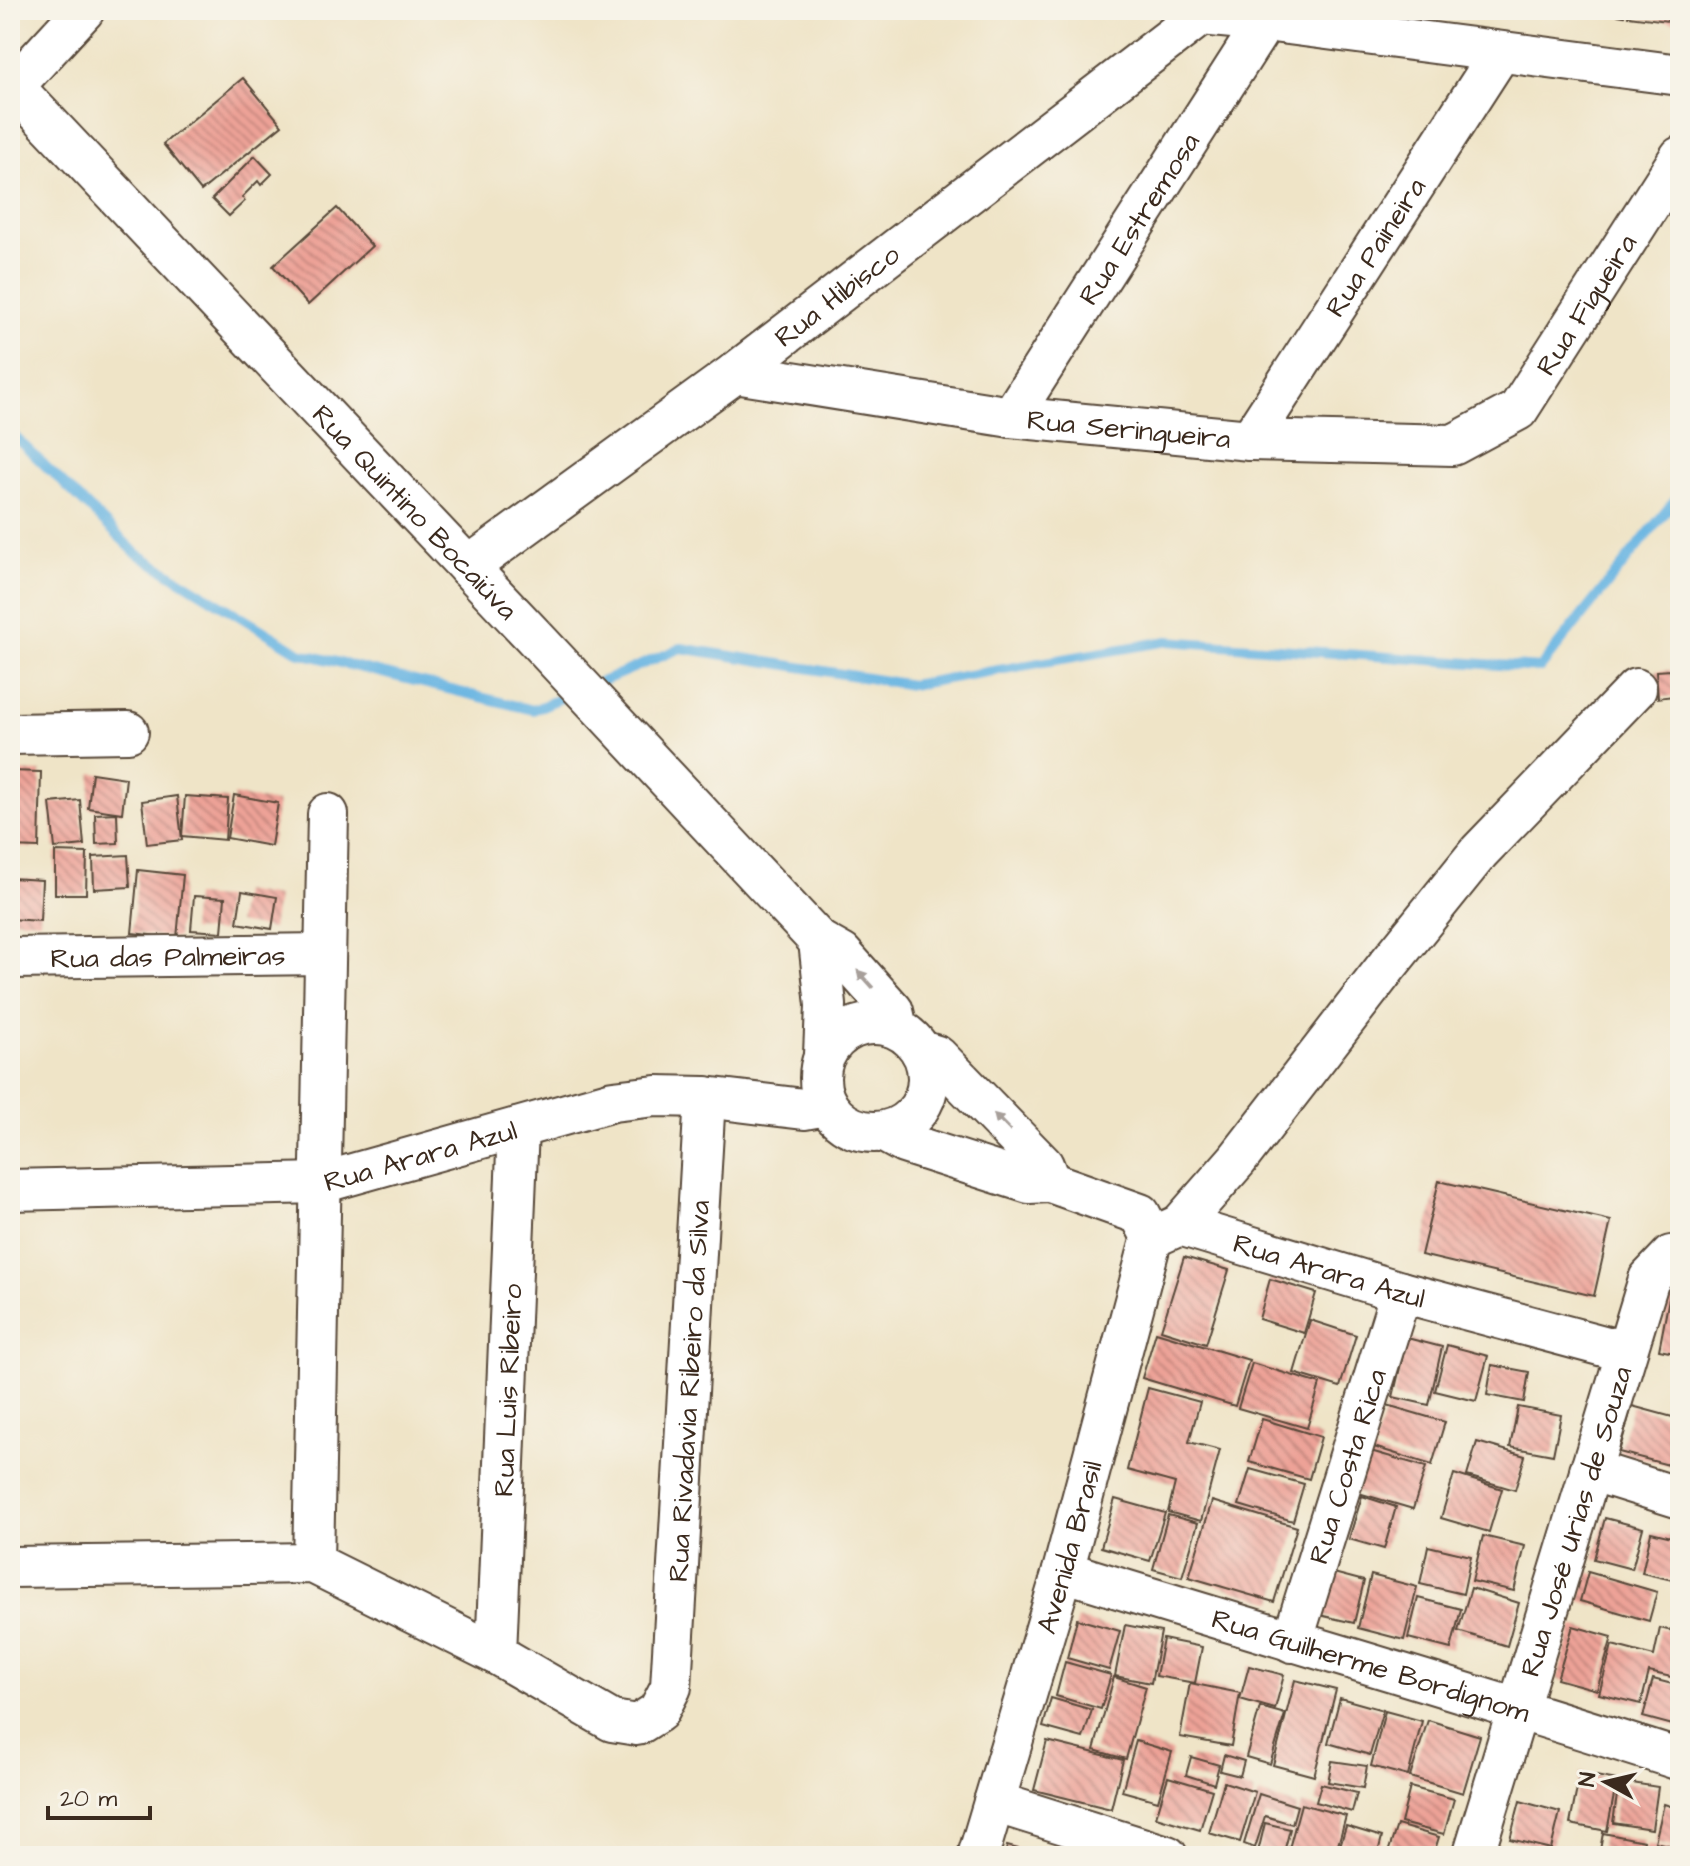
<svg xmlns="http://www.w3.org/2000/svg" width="1690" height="1866" font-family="'Architects Daughter',sans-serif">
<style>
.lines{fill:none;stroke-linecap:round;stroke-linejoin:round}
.stream{stroke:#69b5e2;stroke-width:10}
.building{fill:url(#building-back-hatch)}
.minor-casing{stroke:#564637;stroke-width:44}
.minor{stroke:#fff;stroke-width:40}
.oneway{fill:#a79f9a}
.labels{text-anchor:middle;stroke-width:6;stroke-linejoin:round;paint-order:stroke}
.street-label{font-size:28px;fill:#3b2a1e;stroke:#f7f3e8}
</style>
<defs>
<pattern id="building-back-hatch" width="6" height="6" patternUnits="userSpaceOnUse" patternTransform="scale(2)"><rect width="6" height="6" fill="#eda297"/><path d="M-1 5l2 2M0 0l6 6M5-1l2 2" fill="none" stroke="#c1847b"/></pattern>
</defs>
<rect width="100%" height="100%" fill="#f7f3e8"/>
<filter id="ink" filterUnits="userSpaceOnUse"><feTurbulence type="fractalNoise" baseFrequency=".0125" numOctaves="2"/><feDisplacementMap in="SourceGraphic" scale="16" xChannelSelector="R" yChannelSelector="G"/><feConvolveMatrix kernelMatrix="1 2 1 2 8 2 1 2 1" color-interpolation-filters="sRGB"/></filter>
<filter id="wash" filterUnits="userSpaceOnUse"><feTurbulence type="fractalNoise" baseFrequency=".006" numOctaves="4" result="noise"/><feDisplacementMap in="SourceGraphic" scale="32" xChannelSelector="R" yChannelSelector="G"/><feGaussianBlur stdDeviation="1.8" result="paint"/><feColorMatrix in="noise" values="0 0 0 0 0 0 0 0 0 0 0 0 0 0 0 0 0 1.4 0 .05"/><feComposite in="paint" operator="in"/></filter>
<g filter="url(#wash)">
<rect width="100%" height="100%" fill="#efe4c7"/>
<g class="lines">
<!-- stream -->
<g class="stream">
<polyline points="10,432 136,553 300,653 533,710 573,693"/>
<polyline points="591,686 681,648 911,685 1168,641 1540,668 1675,500 1680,500"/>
</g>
</g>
<g id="blocks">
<!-- building -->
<g class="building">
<polygon points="1600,10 1625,10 1624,16 1600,12"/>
<polygon points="1629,10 1676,10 1675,22 1628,16"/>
<polygon points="243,78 282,125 201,191 163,144"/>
<polygon points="255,156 272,174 261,185 258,181 242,197 245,201 229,216 212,199"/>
<polygon points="337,208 372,246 308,305 273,266"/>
<polygon points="1671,670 1674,696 1658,698 1656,671"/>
<polygon points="10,771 41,772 39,848 10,847"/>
<polygon points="92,773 126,778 122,813 88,808"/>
<polygon points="234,795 278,803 271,846 227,838"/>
<polygon points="177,796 182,840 147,844 142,801"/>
<polygon points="185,796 228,799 225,840 182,836"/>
<polygon points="80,800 84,845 55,848 50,803"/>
<polygon points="117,813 118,843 96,844 95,814"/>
<polygon points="55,852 87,853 86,894 55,894"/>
<polygon points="128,855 130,887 94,889 93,857"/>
<polygon points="138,870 183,875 177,938 132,933"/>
<polygon points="10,878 42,880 40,921 10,919"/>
<polygon points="242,891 277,897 272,929 237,923"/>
<polygon points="194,896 225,898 222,932 191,930"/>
<polygon points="1439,1181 1611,1221 1594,1296 1421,1255"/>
<polygon points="1184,1257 1229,1270 1206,1344 1161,1330"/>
<polygon points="1270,1279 1316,1293 1304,1333 1259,1319"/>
<polygon points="1672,1283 1680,1284 1680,1354 1659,1350"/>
<polygon points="1310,1320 1356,1335 1340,1387 1294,1373"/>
<polygon points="1156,1332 1249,1360 1235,1406 1142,1378"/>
<polygon points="1407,1338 1442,1347 1429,1405 1393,1397"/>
<polygon points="1447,1345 1488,1356 1476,1401 1435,1391"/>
<polygon points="1252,1363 1320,1384 1307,1428 1238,1408"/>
<polygon points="1492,1365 1529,1372 1524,1402 1487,1395"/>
<polygon points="1148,1388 1200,1402 1189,1442 1220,1450 1201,1521 1168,1512 1175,1483 1127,1470"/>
<polygon points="1387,1405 1445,1422 1432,1465 1374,1447"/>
<polygon points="1632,1406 1680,1419 1680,1468 1619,1452"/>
<polygon points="1518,1407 1561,1415 1553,1455 1510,1447"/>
<polygon points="1262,1419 1321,1437 1309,1479 1249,1462"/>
<polygon points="1477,1442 1525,1456 1515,1490 1467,1476"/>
<polygon points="1367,1450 1426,1467 1413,1509 1355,1492"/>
<polygon points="1250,1469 1304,1484 1293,1521 1239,1505"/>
<polygon points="1454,1474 1502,1489 1489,1532 1441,1518"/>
<polygon points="1362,1496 1396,1507 1384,1549 1349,1539"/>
<polygon points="1115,1499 1165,1513 1150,1561 1101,1547"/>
<polygon points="1212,1501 1297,1527 1274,1602 1189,1577"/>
<polygon points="1168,1515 1198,1523 1182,1577 1153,1569"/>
<polygon points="1605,1518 1643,1528 1632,1569 1594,1559"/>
<polygon points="1651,1532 1680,1539 1680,1570 1677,1581 1642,1573"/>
<polygon points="1483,1536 1525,1546 1514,1591 1472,1581"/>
<polygon points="1428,1546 1471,1556 1463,1594 1420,1584"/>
<polygon points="1326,1571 1364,1581 1354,1623 1315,1614"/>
<polygon points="1588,1572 1657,1592 1649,1621 1580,1601"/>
<polygon points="1371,1575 1417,1587 1404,1640 1358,1628"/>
<polygon points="1679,1580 1680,1580 1680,1601 1674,1600"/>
<polygon points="1471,1588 1519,1603 1507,1646 1458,1631"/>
<polygon points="1418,1598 1461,1609 1451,1649 1408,1638"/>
<polygon points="1077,1619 1120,1631 1109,1670 1067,1658"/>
<polygon points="1125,1625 1161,1632 1151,1683 1115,1676"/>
<polygon points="1573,1626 1612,1637 1597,1690 1557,1679"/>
<polygon points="1660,1628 1680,1633 1680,1679 1649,1672 1641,1704 1599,1694 1612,1645 1654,1656"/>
<polygon points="1163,1639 1202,1647 1195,1683 1156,1676"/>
<polygon points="1065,1662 1111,1675 1101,1709 1056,1696"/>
<polygon points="1249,1666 1284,1675 1275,1709 1240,1699"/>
<polygon points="1114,1677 1146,1687 1126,1759 1094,1750"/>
<polygon points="1653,1679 1680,1686 1680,1727 1643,1717"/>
<polygon points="1295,1680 1336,1690 1314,1776 1273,1765"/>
<polygon points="1190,1683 1240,1693 1231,1746 1180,1737"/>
<polygon points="1051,1698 1092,1710 1083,1738 1043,1727"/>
<polygon points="1340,1698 1383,1710 1370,1755 1328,1743"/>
<polygon points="1260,1707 1285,1714 1270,1764 1246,1757"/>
<polygon points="1385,1711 1422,1721 1408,1776 1371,1766"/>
<polygon points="1428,1720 1480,1736 1463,1793 1410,1777"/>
<polygon points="1047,1741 1123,1760 1111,1809 1034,1790"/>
<polygon points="1136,1741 1172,1752 1158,1801 1122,1791"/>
<polygon points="1224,1755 1244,1761 1240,1776 1220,1771"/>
<polygon points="1191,1757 1219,1765 1214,1784 1186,1775"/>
<polygon points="1332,1761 1367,1766 1363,1788 1328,1782"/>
<polygon points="1580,1773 1617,1780 1607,1831 1570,1824"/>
<polygon points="1168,1777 1212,1790 1200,1830 1156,1817"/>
<polygon points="1619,1781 1658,1787 1652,1829 1613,1823"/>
<polygon points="1224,1782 1255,1792 1240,1842 1209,1833"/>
<polygon points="1321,1784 1357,1793 1352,1812 1316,1802"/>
<polygon points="1410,1787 1454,1799 1444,1834 1401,1823"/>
<polygon points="1259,1794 1297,1806 1292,1824 1265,1816 1255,1848 1244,1844"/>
<polygon points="1520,1801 1560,1812 1551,1849 1510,1839"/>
<polygon points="1301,1804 1346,1816 1335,1856 1287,1856"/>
<polygon points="1664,1804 1680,1809 1680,1848 1655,1842"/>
<polygon points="1265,1823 1290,1829 1283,1856 1273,1856 1258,1852"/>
<polygon points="1397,1825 1439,1837 1433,1856 1387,1856"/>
<polygon points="1346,1826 1382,1837 1377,1856 1337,1856"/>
<polygon points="1603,1833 1644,1841 1641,1856 1599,1856"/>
<polygon points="1647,1844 1680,1852 1680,1856 1644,1856"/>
<polygon points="1007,1846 1041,1855 1040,1856 1005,1856"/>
</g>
</g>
</g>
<g filter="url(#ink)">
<use href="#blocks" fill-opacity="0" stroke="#564637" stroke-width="2"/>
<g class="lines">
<!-- minor casing -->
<g class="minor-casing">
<g id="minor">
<polyline points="1201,15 1265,21 1680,75"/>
<path id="s1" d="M10,83L539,642L819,941L842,954L893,1011L897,1028"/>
<polyline points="13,87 84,10"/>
<path id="s2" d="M735,373L1011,417L1250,440L1453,445L1518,410L1680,157"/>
<path id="s3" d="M1011,417L1265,21"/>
<path id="s4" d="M1250,440L1500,53"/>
<path id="s5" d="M468,567L735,373L1201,15L1205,10"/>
<polyline points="10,734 128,732"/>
<polyline points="819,941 826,1005 824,1055"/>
<path id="s6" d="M10,958L325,954"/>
<circle cx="874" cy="1078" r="54"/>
<polyline points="921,1051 937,1056 1043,1165 1050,1182"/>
<polyline points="884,1132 904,1143 1029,1183 1050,1182 1140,1214 1152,1237"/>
<path id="s7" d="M10,1190L321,1183L613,1101L656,1096L705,1097L804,1109L826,1105"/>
<polyline points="1180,1225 1237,1160 1387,966 1479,852 1636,689"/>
<path id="s8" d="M1160,1234L1180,1225L1401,1292L1626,1352"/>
<polyline points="1590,1470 1680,1498"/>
<polyline points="313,1563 328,814"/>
<path id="s9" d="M10,1567L313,1563L496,1654L612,1721L637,1725L658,1712L671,1687L705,1097"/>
<path id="s10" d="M1063,1571C1269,1635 1475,1694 1680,1760"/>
<path id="s11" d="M1292,1642L1401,1292"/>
<path id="s12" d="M496,1654L518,1128"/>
<polyline points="994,1802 1167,1856"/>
<path id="s13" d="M978,1856L1063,1571L1152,1237"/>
<path id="s14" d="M1473,1856L1649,1279L1671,1256L1680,1255"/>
</g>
</g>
<!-- minor -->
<use href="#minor" class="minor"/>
</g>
<!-- one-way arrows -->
<defs><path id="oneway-solid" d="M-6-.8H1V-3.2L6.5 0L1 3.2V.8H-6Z" transform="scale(2)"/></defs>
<g class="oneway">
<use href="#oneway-solid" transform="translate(865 979) rotate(-132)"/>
<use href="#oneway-solid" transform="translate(1002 1122) rotate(-134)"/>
</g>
</g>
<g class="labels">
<!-- street labels -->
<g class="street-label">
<text dy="10" stroke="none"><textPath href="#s3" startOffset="236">Rua Estremosa</textPath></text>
<text dy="10" stroke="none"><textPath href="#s4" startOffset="230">Rua Paineira</textPath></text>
<text dy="10" stroke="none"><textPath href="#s5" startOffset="458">Rua Hibisco</textPath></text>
<text dy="10" stroke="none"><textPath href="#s2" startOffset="922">Rua Figueira</textPath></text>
<text dy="10" stroke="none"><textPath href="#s2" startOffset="398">Rua Seringueira</textPath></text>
<text dy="10" stroke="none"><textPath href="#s1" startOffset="590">Rua Quintino Bocaiúva</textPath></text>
<text dy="10" stroke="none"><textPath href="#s6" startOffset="158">Rua das Palmeiras</textPath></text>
<text dy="10" stroke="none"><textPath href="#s7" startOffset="414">Rua Arara Azul</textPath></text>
<text dy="10" stroke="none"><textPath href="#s8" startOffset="178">Rua Arara Azul</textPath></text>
<text dy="10" stroke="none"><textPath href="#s12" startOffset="264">Rua Luis Ribeiro</textPath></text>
<text dy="10" stroke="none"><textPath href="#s9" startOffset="1016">Rua Rivadavia Ribeiro da Silva</textPath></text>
<text dy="10" stroke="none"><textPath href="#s11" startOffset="184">Rua Costa Rica</textPath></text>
<text dy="10" stroke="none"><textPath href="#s14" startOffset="350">Rua José Urias de Souza</textPath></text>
<text dy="10" stroke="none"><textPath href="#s13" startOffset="322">Avenida Brasil</textPath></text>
<text dy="10" stroke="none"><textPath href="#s10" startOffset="322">Rua Guilherme Bordignom</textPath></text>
</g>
</g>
<!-- margin -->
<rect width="1690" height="1866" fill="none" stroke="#f7f3e8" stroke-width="40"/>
<!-- north arrow -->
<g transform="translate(1606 1782) rotate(278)" stroke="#f7f3e8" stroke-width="6" paint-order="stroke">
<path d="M0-6L14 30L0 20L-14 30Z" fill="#3b2a1e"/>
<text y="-12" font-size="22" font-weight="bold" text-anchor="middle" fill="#3b2a1e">N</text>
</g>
<!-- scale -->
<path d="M48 1806v12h102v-12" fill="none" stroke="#3b2a1e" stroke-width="4"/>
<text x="60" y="1806" font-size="24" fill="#3b2a1e" stroke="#f7f3e8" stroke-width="6" paint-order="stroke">20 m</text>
</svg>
